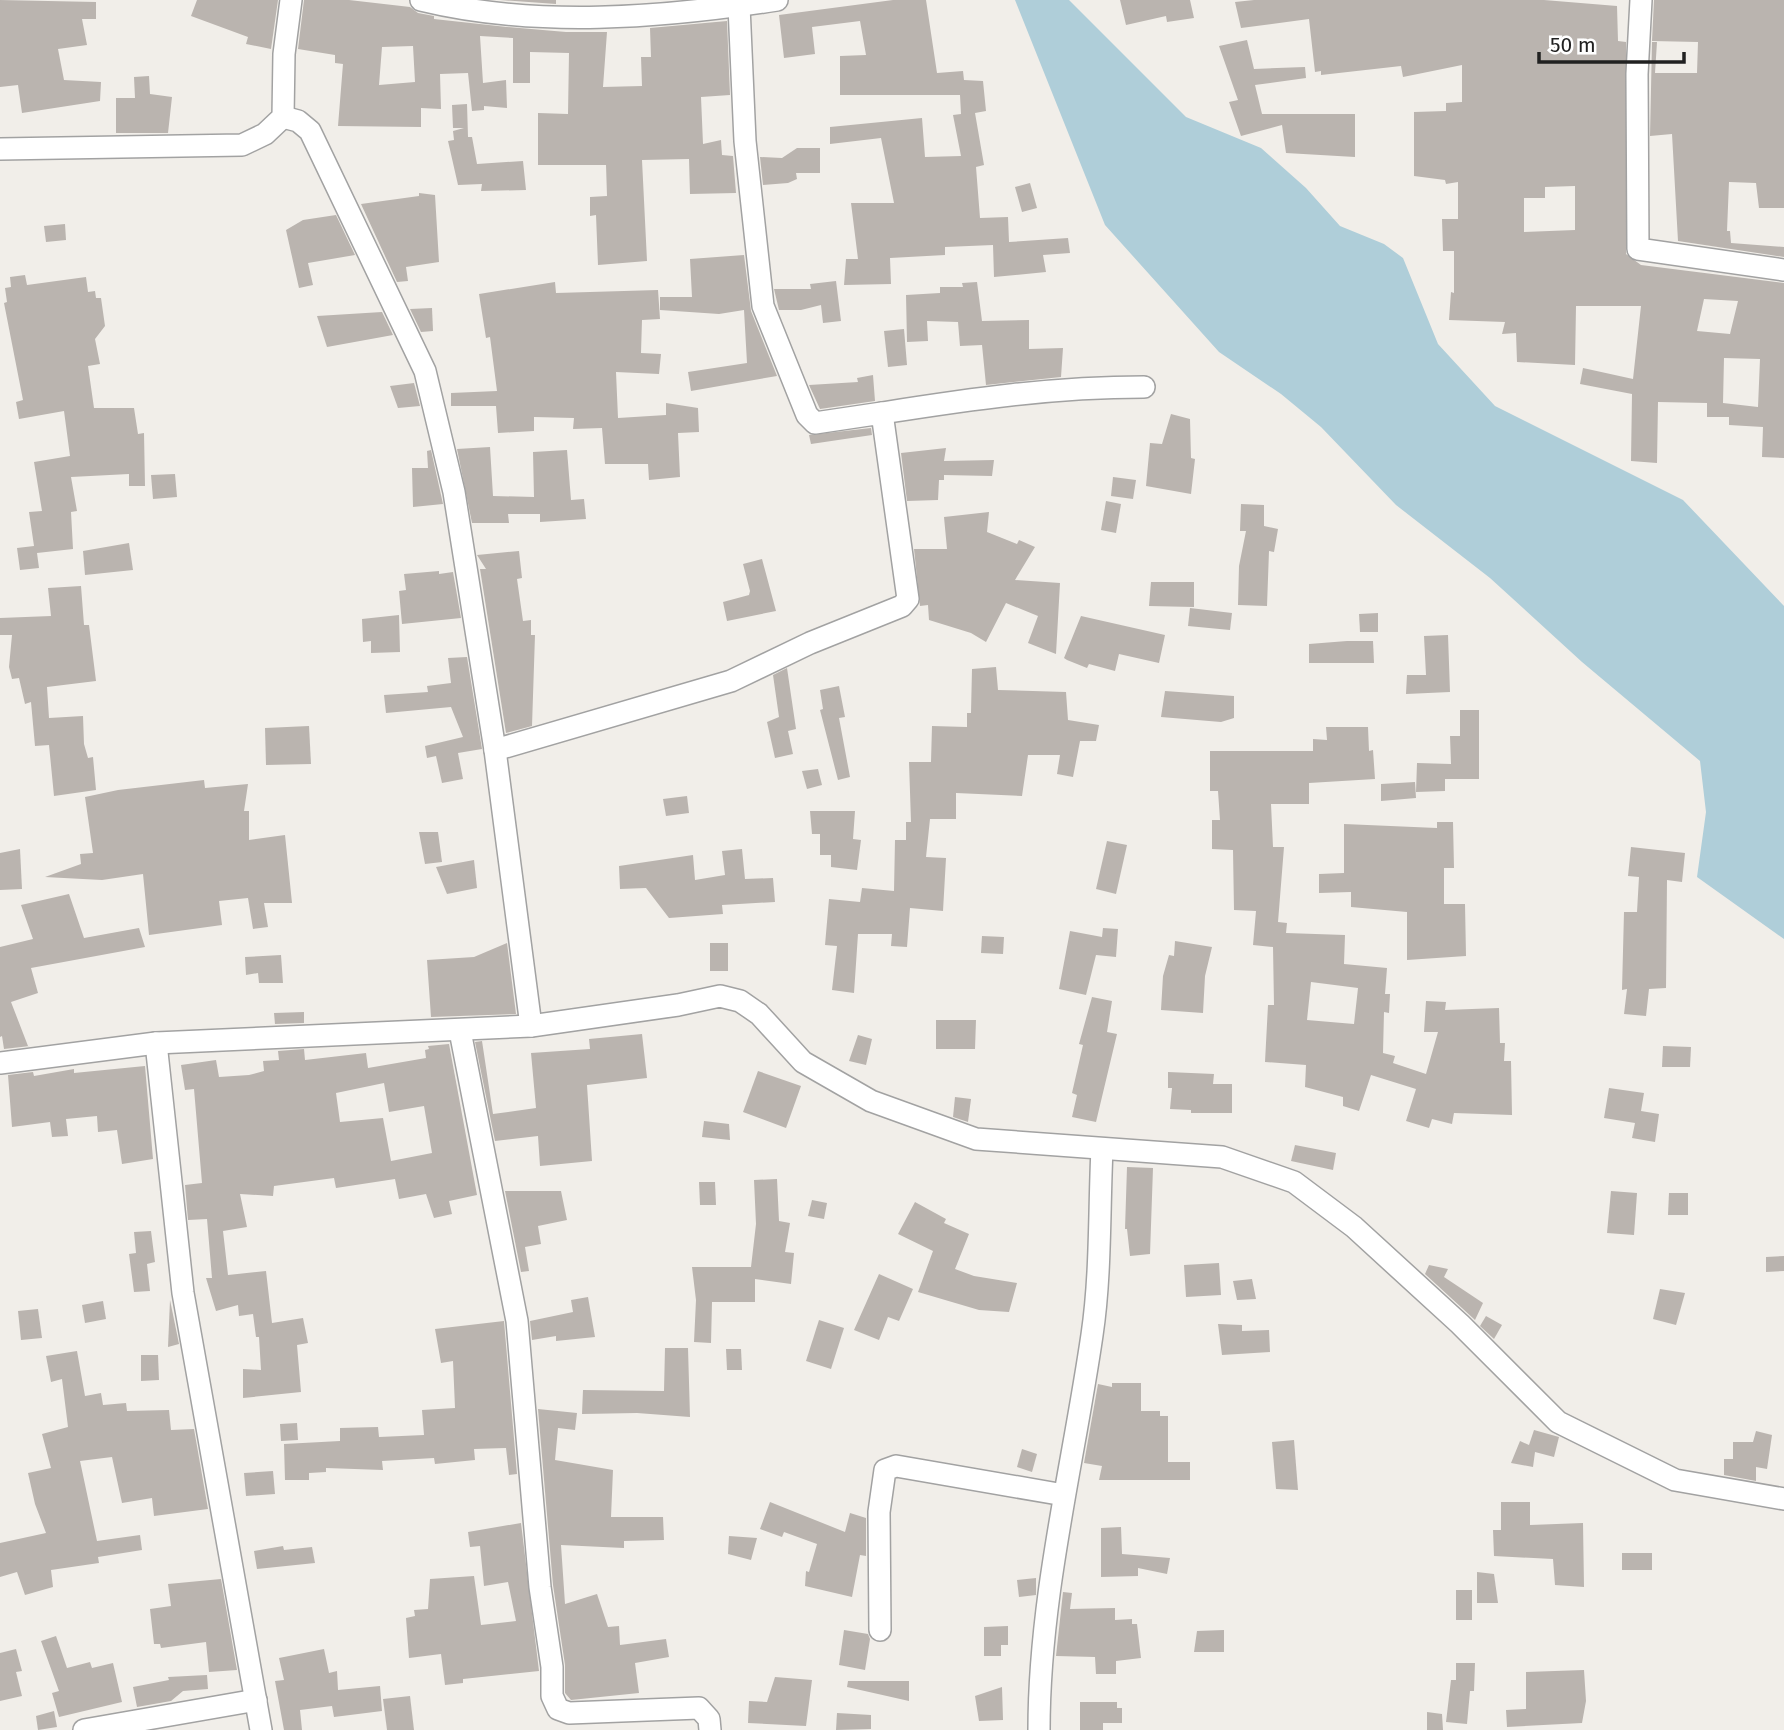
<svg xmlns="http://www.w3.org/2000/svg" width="1784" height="1730" font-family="'Fira Sans',sans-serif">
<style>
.water{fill:#afced9}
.building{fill:#bab4af;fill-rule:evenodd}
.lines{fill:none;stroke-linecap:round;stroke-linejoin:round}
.street-casing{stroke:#a2a2a2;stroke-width:24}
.street{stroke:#fff;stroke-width:21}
</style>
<rect width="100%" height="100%" fill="#f1eee9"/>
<!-- water -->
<polygon class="water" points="1015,0 1069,0 1186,117 1261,148 1306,188 1340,226 1384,244 1403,258 1438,344 1495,406 1683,500 1784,606 1784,939 1697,877 1706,812 1700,761 1582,662 1490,578 1396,505 1321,427 1281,394 1219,352 1105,225"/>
<!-- building -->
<g class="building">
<polygon points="0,0 96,2 96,19 82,19 87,45 58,49 64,80 101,82 100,101 22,113 18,85 0,87"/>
<polygon points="197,0 278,0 271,49 246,44 248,37 191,16"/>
<path d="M304,0H349L410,7L418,13L434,16V19L507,27L566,32H607L603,87L642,86L641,57H651L650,28L727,21L730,95L701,97L703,144L721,140L722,155L733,156L736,193L690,194L689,159L642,160L647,261L598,265L596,215L590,216V197L607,196L606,165H538V113L568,114L569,53L530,52V83H513V38L480,36L483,83L506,80L507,108L484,106V110L472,111L468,73L440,74L441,109L421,108V127L338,126L343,64L335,63V55L298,49ZM413,46L415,82L379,85L382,47Z"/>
<polygon points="500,0 556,0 556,4"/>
<polygon points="893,0 926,0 937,73 963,71 964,80 983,81 986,111 975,113 984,165 976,167 980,218 1008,217 1009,242 1068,238 1070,253 1043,255 1046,272 994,277 993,245 945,247 945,255 890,258 891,284 844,285 846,259 858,259 851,203 894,203 881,138 830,144 830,127 922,118 925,157 961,156 953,115 961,114 960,95 840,95 840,56 866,55 860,21 812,27 815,54 784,58 779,15"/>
<polygon points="1120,0 1190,0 1194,18 1167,22 1166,16 1126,25"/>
<path d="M1254,0H1544L1617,6L1618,41L1626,42V254L1641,265L1784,283V458L1762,457L1763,427L1729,425V417H1707V403L1658,402L1657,463L1631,461L1632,394L1580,384L1583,368L1633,379L1641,306H1576L1575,365L1517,362L1516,333L1502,334L1505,322L1449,320L1451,292L1454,293V251H1443L1442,219H1458V182L1446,184L1445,180L1414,176V112L1446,111V103L1462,102V65L1403,77L1401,66L1321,75V71L1315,72L1309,19L1241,28L1235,2ZM1575,186V230L1524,232V198H1545V187ZM1704,299L1738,301L1730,334L1697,331ZM1724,358L1760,359L1758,407L1723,403Z"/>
<polygon points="1654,0 1784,0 1784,208 1759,208 1756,183 1729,182 1727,231 1730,231 1731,243 1784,247 1784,257 1678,241 1672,134 1650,136 1652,42 1657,42 1655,73 1697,73 1698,42 1652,41"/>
<polygon points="1247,40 1254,69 1305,67 1306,78 1255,85 1262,114 1355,114 1355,157 1286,153 1282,125 1241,136 1229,102 1238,100 1219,46"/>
<polygon points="149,76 150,94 172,97 168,133 116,133 116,98 135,98 134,77"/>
<polygon points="467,104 468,137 472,137 477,164 523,161 526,190 481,191 482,184 458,185 448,141 454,140 453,131 464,128 453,128 452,105"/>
<polygon points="797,148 820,148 820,173 796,173 797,179 788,183 763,185 760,157 782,158"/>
<polygon points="1030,183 1037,208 1022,212 1015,187"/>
<polygon points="419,193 435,195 439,262 406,267 408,281 397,282 361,204 419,196"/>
<polygon points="336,215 355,255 308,263 313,285 299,288 286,230 303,220"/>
<polygon points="65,224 66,240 46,242 44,226"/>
<polygon points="744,255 751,311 777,376 691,391 688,372 747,363 744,310 719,314 660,310 660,297 692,297 690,259"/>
<polygon points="25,275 27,285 86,277 88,292 95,291 96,298 101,298 105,326 95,339 100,364 88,366 94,408 134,408 138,434 144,433 145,486 129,486 129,474 71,477 77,511 71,512 73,549 37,553 39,568 20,570 17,548 34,546 29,512 42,511 34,462 70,456 64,411 19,419 16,402 23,400 4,303 7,302 5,288 11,287 10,277"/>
<polygon points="836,281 841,321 823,323 821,305 801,310 779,310 774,289 811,289 810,284"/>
<polygon points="555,282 556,293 658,290 660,319 642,320 641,353 661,354 659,374 616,372 618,418 666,415 666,403 698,408 699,432 678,433 680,477 649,480 648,464 605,464 602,428 573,429 574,418 534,417 534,431 498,433 496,406 451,406 451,393 497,391 490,337 486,338 479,294"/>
<polygon points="977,282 982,321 1029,320 1029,349 1063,348 1061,377 986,385 982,345 960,346 958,322 927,321 928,341 907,342 906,295 940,293 940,287 963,287 962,283"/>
<polygon points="432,308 433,331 421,332 410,309"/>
<polygon points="382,312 393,335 327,347 317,316"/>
<polygon points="904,329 907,365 888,367 884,331"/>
<polygon points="873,375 875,401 820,409 809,385 858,382 857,378"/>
<polygon points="414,383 420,406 398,408 390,386"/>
<polygon points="1171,414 1190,419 1191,458 1195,459 1191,494 1146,486 1150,443 1162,444"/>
<polygon points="871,428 872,435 811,444 809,435"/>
<polygon points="490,447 493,496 534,497 533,452 567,450 571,500 584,499 586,519 540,522 540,514 508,514 509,523 472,523 457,449"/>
<polygon points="946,448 944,461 994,460 992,476 944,475 944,480 939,480 938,500 907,501 901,453"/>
<polygon points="431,450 443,504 413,507 412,468 428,468 427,451"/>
<polygon points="175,474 177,497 153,499 151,475"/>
<polygon points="1113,477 1136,480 1133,499 1111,496"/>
<polygon points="1106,501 1121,504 1116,533 1101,530"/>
<polygon points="1241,504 1264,505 1264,526 1278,529 1274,552 1269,551 1267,606 1238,605 1239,566 1246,531 1240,531"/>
<polygon points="989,512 987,532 1017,544 1019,540 1035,547 1015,580 1060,583 1056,654 1028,643 1038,616 1006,603 986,642 971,633 929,620 928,605 920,606 914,549 947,549 944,517"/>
<polygon points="129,543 133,570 85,575 83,551"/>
<polygon points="519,551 522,578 517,579 523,621 531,620 531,635 535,635 532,726 506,733 480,569 486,569 477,555"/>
<polygon points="762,559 776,611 727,621 723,602 749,595 750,591 743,564"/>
<polygon points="439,571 439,574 453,572 461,618 402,624 399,591 406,590 404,574"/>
<polygon points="1151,582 1194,582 1194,607 1149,606"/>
<polygon points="81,586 84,625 89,625 96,681 47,687 49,718 83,716 84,744 88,758 93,757 96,790 54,796 49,745 35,746 31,702 25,704 19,678 12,679 9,667 12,635 0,635 0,618 51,616 48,588"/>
<polygon points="1190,608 1232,613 1230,630 1188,626"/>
<polygon points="1378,613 1378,632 1360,632 1359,614"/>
<polygon points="399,615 400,652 371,653 371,641 363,642 362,619"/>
<polygon points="1081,616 1165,635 1159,663 1119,654 1115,671 1089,664 1087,668 1067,660 1064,658"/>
<polygon points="1448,635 1450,692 1406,694 1407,675 1426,675 1424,636"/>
<polygon points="1347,641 1373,641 1374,663 1309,663 1309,644"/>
<polygon points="467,657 482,749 458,753 463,779 442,783 436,756 427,758 425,746 463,737 451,707 386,713 384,695 428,692 427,686 451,683 448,658"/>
<polygon points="996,667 998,690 1066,692 1068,720 1099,725 1096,741 1080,741 1073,777 1057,774 1060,755 1028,755 1022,796 956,793 956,819 930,819 926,857 946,858 943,911 910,908 907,947 891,946 892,934 858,934 854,993 832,990 837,946 825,945 829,899 860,902 862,888 894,891 895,840 906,840 906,822 911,822 909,762 931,762 932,726 967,727 967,713 971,713 972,669"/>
<polygon points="787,668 796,729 788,731 793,754 775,758 767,722 779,717 773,675"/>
<polygon points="839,686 845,717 839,718 850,777 838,780 820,710 823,709 820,690"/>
<polygon points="1165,691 1234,696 1234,718 1221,722 1161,717"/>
<polygon points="1460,710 1479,710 1479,779 1445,779 1445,791 1416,792 1417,763 1451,764 1450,736 1460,736"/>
<polygon points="309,726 311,764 266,765 265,728"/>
<path d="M1326,727H1368L1369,751L1373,750L1375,779L1309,783V804H1271L1273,847H1284L1278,922L1287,923L1286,933L1345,935L1344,964L1387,968L1385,994H1390L1389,1013L1384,1012L1383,1053L1395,1056L1393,1063L1426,1074L1438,1032H1424L1426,1001L1446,1002L1445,1010L1499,1008L1500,1043H1505L1504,1061H1511L1512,1115L1454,1113L1452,1124L1432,1119L1429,1128L1406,1121L1416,1089L1371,1075L1359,1111L1343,1106V1097L1305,1087L1306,1065L1265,1062L1268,1005H1274L1273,947L1253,945L1256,911L1234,910L1233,850L1212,849V820H1220L1218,791H1210V751H1313V739L1327,740ZM1311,982L1358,988L1354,1024L1307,1020Z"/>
<polygon points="818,769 822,785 807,789 802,771"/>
<polygon points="204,780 205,788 248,784 244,811 249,811 249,840 285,835 292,903 264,903 268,927 253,929 248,898 219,901 222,925 149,935 143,874 102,880 45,877 81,864 80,854 93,853 85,797 118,790"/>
<polygon points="1415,782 1416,798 1381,801 1381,784"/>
<polygon points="687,796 689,813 666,816 663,799"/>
<polygon points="810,811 855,811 853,839 861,840 857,870 831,867 831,855 820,855 820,834 812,834"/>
<polygon points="1437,822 1453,822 1454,868 1444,868 1444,904 1465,904 1466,956 1407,960 1407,912 1351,907 1351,892 1319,893 1319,874 1344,873 1344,824 1437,828"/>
<polygon points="419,832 438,832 442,862 425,864"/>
<polygon points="1107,841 1127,845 1116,894 1096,889"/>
<polygon points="1631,847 1685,853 1682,882 1667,880 1666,988 1649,989 1646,1016 1624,1014 1627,989 1622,990 1624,912 1637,912 1639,877 1628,876"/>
<polygon points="20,849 22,889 0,890 0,853"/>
<polygon points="742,849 745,879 773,878 775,902 722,905 723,914 669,918 646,888 620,889 619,866 693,855 695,880 725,875 722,851"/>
<polygon points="474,860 477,888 447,894 436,867"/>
<polygon points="69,894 84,938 139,928 145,947 31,968 38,993 11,1002 28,1046 30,1046 4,1049 2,1036 0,1037 0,947 33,939 21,905"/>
<polygon points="1103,928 1118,929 1116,957 1096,955 1086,995 1059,989 1070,931 1102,937"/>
<polygon points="982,936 1004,937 1003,954 981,953"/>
<polygon points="1175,941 1212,947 1205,976 1203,1013 1161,1010 1163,976 1169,955 1174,956"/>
<polygon points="507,943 516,1014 431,1017 427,960 474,957"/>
<rect x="710" y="943" width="18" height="28"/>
<polygon points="281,955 283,983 259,983 258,973 246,975 245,957"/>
<polygon points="1092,997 1112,1001 1107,1032 1117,1034 1096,1122 1072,1117 1077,1095 1072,1093 1083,1045 1079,1044"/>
<polygon points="304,1012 304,1023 275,1024 274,1013"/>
<polygon points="936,1020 976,1020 975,1049 936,1049"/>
<polygon points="642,1034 647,1078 587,1085 592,1161 540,1166 538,1136 495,1141 475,1042 482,1041 493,1114 536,1108 531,1053 590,1049 589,1039"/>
<polygon points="858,1035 872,1039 866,1065 849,1061"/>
<path d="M449,1044L477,1195L449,1201L452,1214L434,1218L426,1194L399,1199L395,1179L336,1188L334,1178L274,1186L273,1196L240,1194L247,1227L223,1231L228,1275L266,1271L272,1323L303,1318L308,1343L297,1345L301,1392L243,1398V1369L261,1370L259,1337H256L253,1314L239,1316L238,1305L216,1311L206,1278H212L207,1219L188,1220L185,1185L202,1183L194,1089L185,1090L181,1065L216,1060L219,1077L249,1075L264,1071L263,1061L279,1060L278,1051L304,1049L305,1060L366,1053L368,1068L426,1058L425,1050L429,1049L428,1046ZM384,1083L389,1112L424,1106L432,1153L391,1161L383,1118L340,1122L336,1093Z"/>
<polygon points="1663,1046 1691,1047 1690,1067 1662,1067"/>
<polygon points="145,1066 153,1159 122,1164 117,1130 98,1132 97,1116 66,1119 68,1136 52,1137 50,1122 12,1127 8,1075 33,1072 34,1076 74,1069 74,1073"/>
<polygon points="758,1071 801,1086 786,1128 743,1112"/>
<polygon points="1168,1072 1214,1074 1213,1084 1232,1084 1232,1113 1191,1113 1191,1110 1170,1109 1172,1088 1168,1088"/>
<polygon points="1609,1088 1644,1093 1641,1111 1659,1114 1655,1142 1632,1138 1635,1123 1604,1118"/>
<polygon points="955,1097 971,1099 968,1122 953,1117"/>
<polygon points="704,1121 729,1124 730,1140 702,1137"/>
<polygon points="1295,1145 1336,1153 1333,1170 1291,1161"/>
<polygon points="1127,1167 1153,1168 1150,1254 1130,1256 1127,1229 1125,1229"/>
<polygon points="777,1179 779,1221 790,1223 785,1252 794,1253 791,1284 755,1279 755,1302 712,1302 711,1343 694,1342 696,1300 692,1267 751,1267 756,1224 754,1180"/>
<polygon points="699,1182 715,1182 716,1205 700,1205"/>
<polygon points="505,1191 561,1191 567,1220 538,1226 541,1244 525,1247 529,1271 521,1272"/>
<polygon points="1611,1191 1637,1193 1634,1235 1607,1233"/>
<polygon points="1669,1193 1688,1193 1688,1215 1668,1215"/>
<polygon points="812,1200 827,1203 824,1219 808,1216"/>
<polygon points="915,1202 946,1219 944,1223 969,1234 955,1269 974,1276 1017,1283 1009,1312 979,1310 918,1292 933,1251 898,1234"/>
<polygon points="151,1231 155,1262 147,1264 150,1291 134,1292 129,1254 136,1253 134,1232"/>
<polygon points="1784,1256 1784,1271 1766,1272 1766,1257"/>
<polygon points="1219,1263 1221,1295 1186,1297 1184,1265"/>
<polygon points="1429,1265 1448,1269 1444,1277 1483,1303 1475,1320 1425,1274"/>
<polygon points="879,1274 913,1289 899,1321 888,1317 879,1340 854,1330"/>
<polygon points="1252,1279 1256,1299 1237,1300 1233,1281"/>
<polygon points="1660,1289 1685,1293 1676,1325 1653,1319"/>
<polygon points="588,1297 595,1337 556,1341 556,1336 532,1340 530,1321 573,1312 571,1300"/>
<polygon points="170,1300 179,1344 168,1347"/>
<polygon points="103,1301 106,1319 85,1323 82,1305"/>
<polygon points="38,1309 42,1338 21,1340 18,1311"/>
<polygon points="1486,1316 1502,1325 1494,1339 1480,1326"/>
<polygon points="819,1320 844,1328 831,1369 806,1361"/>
<polygon points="504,1321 517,1474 509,1475 506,1448 474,1449 475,1460 435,1464 434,1458 382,1461 383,1470 326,1468 326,1472 309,1473 309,1480 285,1480 284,1444 340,1441 340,1428 378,1427 379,1437 424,1435 422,1410 455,1408 453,1361 441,1363 435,1329"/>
<polygon points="1218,1324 1242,1325 1242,1331 1269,1330 1270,1352 1222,1355"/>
<polygon points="665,1348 688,1348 690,1417 637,1413 582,1414 583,1390 664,1391"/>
<polygon points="726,1349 741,1349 742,1370 727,1370"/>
<polygon points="77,1351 85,1396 101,1393 103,1405 126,1403 127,1411 169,1410 171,1430 194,1429 208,1509 154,1516 152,1498 122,1503 112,1457 80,1461 97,1541 140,1535 142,1550 98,1557 99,1563 51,1570 53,1587 25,1595 17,1572 0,1577 0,1543 46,1533 35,1504 28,1473 51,1468 42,1434 68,1427 62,1379 51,1382 46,1356"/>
<polygon points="141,1355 158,1355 159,1380 141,1381"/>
<polygon points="1112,1383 1141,1383 1141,1411 1160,1411 1160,1416 1168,1416 1168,1462 1190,1462 1190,1480 1099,1480 1102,1466 1084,1463 1098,1384 1112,1387"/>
<polygon points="538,1409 577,1413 575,1430 558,1428 555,1460 613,1470 611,1517 663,1517 664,1540 624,1541 624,1548 561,1545 565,1604 597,1594 608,1627 619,1626 620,1645 666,1639 669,1657 635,1663 639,1693 571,1700 565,1693 565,1665 553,1585"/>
<polygon points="297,1423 298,1440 281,1441 280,1424"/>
<polygon points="1534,1430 1559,1437 1554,1457 1535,1452 1533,1467 1511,1463 1520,1441 1529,1445"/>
<polygon points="1756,1431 1772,1435 1767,1469 1756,1467 1756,1481 1724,1475 1724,1459 1733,1459 1733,1442 1753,1442"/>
<polygon points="1294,1440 1298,1490 1276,1489 1272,1442"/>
<polygon points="1022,1449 1037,1454 1032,1472 1017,1467"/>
<polygon points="273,1471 275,1494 246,1496 244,1473"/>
<polygon points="770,1502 845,1532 850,1513 866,1518 866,1556 860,1555 852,1597 805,1586 806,1571 809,1572 817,1544 784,1532 782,1537 760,1529"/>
<polygon points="1501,1502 1530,1502 1530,1525 1583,1523 1584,1587 1555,1585 1553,1559 1494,1556 1493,1530 1501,1530"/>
<polygon points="521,1523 539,1671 463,1679 463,1683 445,1685 441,1654 409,1658 406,1618 415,1616 414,1610 428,1609 430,1579 474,1576 481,1625 516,1621 508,1582 484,1586 480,1546 470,1547 468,1532"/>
<polygon points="1121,1527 1122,1554 1170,1558 1167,1574 1138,1568 1138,1576 1101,1577 1101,1528"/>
<polygon points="729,1536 757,1538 751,1560 728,1554"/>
<polygon points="283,1546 284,1550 312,1547 315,1563 257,1569 254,1551"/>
<rect x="1622" y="1553" width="30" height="17"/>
<polygon points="1477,1572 1494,1574 1498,1603 1477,1603"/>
<polygon points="1036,1578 1036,1595 1019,1597 1017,1580"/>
<polygon points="221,1579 237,1670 209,1672 206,1642 161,1648 160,1644 154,1644 150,1609 171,1606 168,1584"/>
<rect x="1456" y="1590" width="16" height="30"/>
<polygon points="1063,1592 1072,1593 1070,1609 1115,1608 1115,1620 1132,1619 1132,1624 1137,1624 1141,1658 1116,1661 1116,1674 1096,1674 1095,1657 1056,1656"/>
<polygon points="1008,1626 1008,1645 1001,1645 1001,1656 984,1656 984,1627"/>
<polygon points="844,1630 868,1634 870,1639 865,1670 839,1665"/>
<polygon points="1224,1630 1224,1652 1194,1652 1197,1631"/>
<polygon points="56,1636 67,1668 90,1662 92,1668 113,1663 122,1702 59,1717 52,1693 59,1691 41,1641"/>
<polygon points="16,1649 22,1671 16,1672 22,1696 0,1701 0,1653"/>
<polygon points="324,1649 329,1673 337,1671 338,1690 380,1686 382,1711 334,1717 332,1706 300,1710 302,1730 284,1730 275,1681 284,1680 279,1658"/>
<polygon points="1456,1663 1475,1663 1474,1691 1470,1691 1467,1724 1446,1722 1451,1680 1456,1680"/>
<polygon points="1584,1670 1586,1701 1582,1723 1507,1727 1506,1710 1526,1709 1526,1672"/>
<polygon points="207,1675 208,1689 183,1691 171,1701 137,1707 133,1687 169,1680 168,1677"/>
<polygon points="775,1677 812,1680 806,1726 748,1723 749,1701 767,1702"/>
<polygon points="848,1681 909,1681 909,1701 847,1687"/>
<polygon points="1002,1687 1003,1720 979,1721 975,1696"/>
<polygon points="410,1696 414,1730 387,1730 383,1699"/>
<polygon points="1080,1702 1117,1702 1117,1708 1122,1708 1122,1723 1103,1723 1103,1730 1080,1730"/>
<polygon points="54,1711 57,1727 38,1730 36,1716"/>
<polygon points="1427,1712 1442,1714 1443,1730 1427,1730"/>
<polygon points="837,1713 871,1715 871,1729 836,1730"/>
</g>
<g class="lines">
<!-- street casing -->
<g class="street-casing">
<g id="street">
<path d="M421,0C536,28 661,18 777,0"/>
<polyline points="1641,0 1637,74 1638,249 1784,270"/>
<polyline points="283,117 298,121 310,131 425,371 454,492 495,750 531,1026"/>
<polyline points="0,149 242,145 265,134 283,117 284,54 291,0"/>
<path d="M882,413C971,399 1054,387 1144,387"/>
<polyline points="495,750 731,681 810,643 902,606 908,599 882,413 815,423 807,415 763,306 745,141 739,6"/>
<polyline points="460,1031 517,1321 540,1587 552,1667 552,1696 558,1709 569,1713 699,1708 709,1719 710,1730"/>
<polyline points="156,1043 183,1293 261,1730"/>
<polyline points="0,1063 156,1043 531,1026 678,1005 720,996 740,1001 759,1014 803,1062 871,1101 976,1139 1222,1157 1294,1182 1354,1227 1460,1324 1558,1422 1675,1480 1784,1499"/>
<polyline points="880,1630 879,1512 885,1470 896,1466 1064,1495"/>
<polyline points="84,1730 256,1700"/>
<path d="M1039,1730C1039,1597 1073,1466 1092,1335C1101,1275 1099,1210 1102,1149"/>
</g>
</g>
<!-- street -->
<use href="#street" class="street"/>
</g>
<!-- scale -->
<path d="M1539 52v10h145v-10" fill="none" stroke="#212121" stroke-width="3.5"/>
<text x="1550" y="52" font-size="21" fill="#212121" stroke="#ffffff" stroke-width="5" paint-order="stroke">50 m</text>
</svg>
